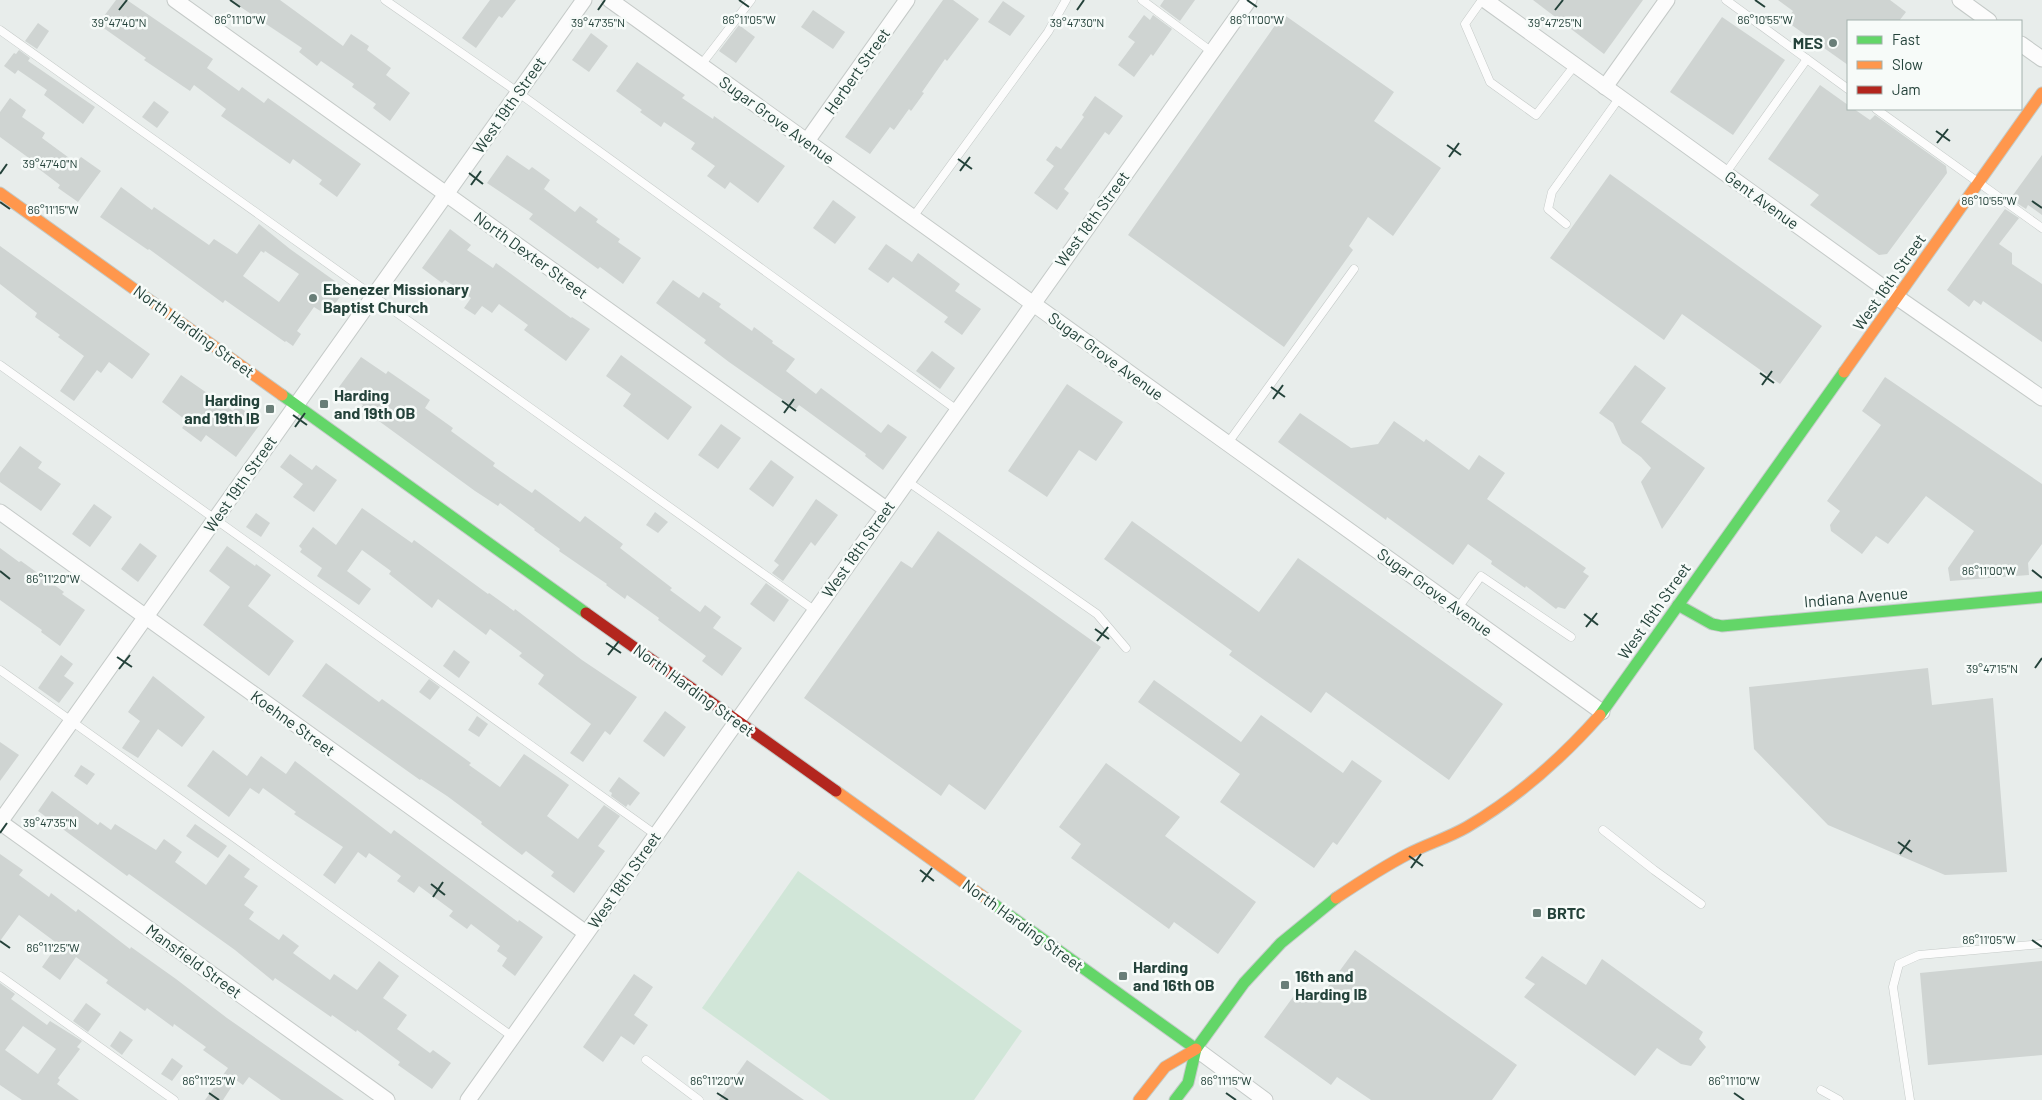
<svg xmlns="http://www.w3.org/2000/svg" width="2042" height="1100" font-family="Barlow,sans-serif">
<style>
.green{fill:#d1e6d8}
.building{fill:#cfd4d2;fill-rule:evenodd}
.lines{fill:none;stroke-linecap:round;stroke-linejoin:round}
.lane-casing{stroke:#c5cac8;stroke-width:9}
.street-casing{stroke:#c5cac8;stroke-width:17}
.fast-casing{stroke:#c3cbc8;stroke-width:13}
.slow-casing{stroke:#c3cbc8;stroke-width:13}
.jam-casing{stroke:#c3cbc8;stroke-width:13}
.lane{stroke:#fcfcfc;stroke-width:8}
.street{stroke:#fcfcfc;stroke-width:15}
.fast{stroke:#63d668;stroke-width:11}
.slow{stroke:#ff974d;stroke-width:11}
.jam{stroke:#b3261e;stroke-width:11}
.ticks{fill:none;stroke:#24423a;stroke-width:2}
.poi-dot{fill:#697e78;stroke:#f7fbf9;stroke-width:2}
.labels{text-anchor:middle;stroke-width:5;stroke-linejoin:round;paint-order:stroke}
.poi-label{font-size:16px;font-weight:bold;fill:#24423a;stroke:#f7fbf9;text-anchor:start}
.street-label{font-size:16px;fill:#24423a;stroke:#f7fbf9}
.ticks-label{font-size:12px;text-anchor:middle;fill:#24423a;stroke:#f7fbf9;stroke-width:5;stroke-linejoin:round;paint-order:stroke}
</style>
<rect width="100%" height="100%" fill="#e8edeb"/>
<!-- green -->
<polygon class="green" points="798,871 1022,1031 974,1100 830,1100 702,1008"/>
<!-- building -->
<g class="building">
<polygon points="116,0 127,0 213,59 207,68 239,91 242,87 264,103 268,98 361,164 337,197 319,184 322,180 293,159 290,164 221,116 226,109 194,85 190,91 144,60 146,58 98,24"/>
<polygon points="230,0 280,0 343,46 351,34 369,46 367,50 391,68 386,75 410,93 390,121 373,108 376,104 352,87 354,84 321,61 317,66 299,52 302,48"/>
<polygon points="490,0 516,0 502,18 499,16 476,48 462,38"/>
<polygon points="943,0 953,0 979,19 947,61 945,59 922,92 924,93 911,111 909,109 894,130 890,127 870,154 845,137"/>
<polygon points="1164,0 1195,0 1180,21 1160,6"/>
<polygon points="1533,0 1643,0 1604,54"/>
<polygon points="1778,0 1890,0 1906,12 1899,21 1848,21 1848,65 1786,21 1793,11"/>
<polygon points="1003,1 1025,16 1010,36 988,22"/>
<polygon points="813,10 845,32 833,49 801,27"/>
<polygon points="1283,14 1394,92 1374,121 1441,168 1393,236 1368,217 1349,246 1353,250 1284,347 1128,235"/>
<polygon points="1144,15 1150,20 1153,15 1172,29 1153,56 1151,54 1134,77 1118,65 1135,42 1128,37"/>
<polygon points="1722,17 1785,60 1733,135 1670,92"/>
<polygon points="38,23 49,31 37,49 25,41"/>
<polygon points="739,25 755,37 736,63 719,51"/>
<polygon points="591,33 608,46 589,72 572,60"/>
<polygon points="19,50 30,58 28,61 95,107 83,124 44,95 47,90 18,70 15,74 4,66 14,53 16,54"/>
<polygon points="637,62 685,95 682,98 713,119 714,116 785,166 758,203 730,182 725,189 707,176 715,166 691,149 695,143 664,122 661,127 640,112 642,110 616,91"/>
<polygon points="1820,85 1848,105 1848,109 1854,109 1870,120 1875,115 1946,166 1947,173 1887,254 1879,255 1810,205 1819,195 1768,159"/>
<polygon points="1095,96 1123,116 1109,135 1105,132 1064,189 1069,193 1057,210 1034,193 1054,166 1046,160 1056,146 1061,149 1084,117 1082,115"/>
<polygon points="10,98 26,110 22,117 45,133 42,138 76,163 81,157 101,171 78,202 58,188 60,185 31,163 33,161 0,137 0,112"/>
<polygon points="154,101 169,112 157,128 142,117"/>
<polygon points="507,155 529,170 532,167 550,180 544,189 575,212 580,206 598,219 596,222 620,239 618,242 641,258 623,284 600,267 598,269 529,219 533,214 487,183"/>
<polygon points="2042,155 2042,215 2028,205 2026,209 2012,200 2015,196 2013,195"/>
<polygon points="1610,174 1822,326 1780,384 1682,314 1664,340 1550,258"/>
<path d="M121,187L152,210L154,207L209,245L214,239L237,254L259,224L290,249L346,289L328,313L323,310L322,312L314,307L297,331L301,334L293,346L286,341L285,342L225,300L223,303L149,249L148,250L100,217ZM261,251L264,253L265,251L299,274L279,302L243,276Z"/>
<polygon points="833,200 856,217 835,244 813,228"/>
<polygon points="2005,209 2019,218 1999,244 2012,253 2012,264 2042,284 2042,342 1983,301 1981,305 1974,300 1969,307 1947,290"/>
<polygon points="450,229 471,245 467,250 493,268 496,263 571,318 572,317 590,329 566,361 524,330 528,325 499,304 492,313 482,306 475,315 464,308 471,298 445,280 442,283 422,268"/>
<polygon points="886,244 912,262 918,253 960,284 955,291 981,309 962,335 944,322 948,317 893,277 888,283 868,269"/>
<polygon points="0,246 150,354 132,379 109,362 101,373 97,370 74,401 60,391 84,356 58,337 60,335 35,317 37,313 0,284"/>
<polygon points="673,280 699,298 703,292 721,304 719,307 752,331 754,327 773,341 772,343 795,359 786,371 816,394 821,388 881,433 888,424 907,437 883,470 865,456 866,454 799,405 796,409 729,362 704,343 706,340 656,303"/>
<polygon points="932,351 955,368 940,389 916,371"/>
<polygon points="621,355 692,407 668,440 623,406 631,394 606,376"/>
<polygon points="361,357 386,374 388,371 430,400 425,408 453,428 451,431 495,463 493,466 532,493 535,489 580,522 585,516 623,544 620,548 672,588 670,590 700,612 705,605 721,617 713,628 742,648 722,676 702,661 706,656 658,620 659,618 627,595 625,599 606,585 607,584 559,551 560,549 534,530 535,529 500,503 498,506 475,491 361,408 363,405 339,387"/>
<polygon points="1635,365 1666,388 1641,422 1705,468 1662,529 1641,482 1651,468 1641,457 1622,443 1613,423 1599,413"/>
<polygon points="181,375 233,411 237,405 261,423 236,457 206,435 201,442 182,428 187,421 162,402"/>
<polygon points="1885,377 2042,484 2042,544 2028,563 2029,575 1950,581 1948,568 1974,531 1926,496 1888,544 1876,536 1862,554 1831,531 1830,525 1840,511 1827,501 1881,425 1862,411"/>
<polygon points="1067,384 1123,422 1096,461 1079,450 1047,497 1008,471"/>
<polygon points="1300,413 1351,448 1378,444 1394,421 1424,442 1426,439 1469,470 1479,455 1505,473 1487,499 1586,568 1583,572 1589,576 1565,609 1558,607 1556,609 1526,586 1525,588 1491,564 1492,561 1468,544 1453,565 1387,517 1386,520 1278,442"/>
<polygon points="721,424 741,438 718,469 698,455"/>
<polygon points="20,446 42,462 38,468 61,484 41,511 0,482 0,473"/>
<polygon points="290,454 312,470 316,465 337,480 314,512 293,497 303,484 280,467"/>
<polygon points="771,460 794,477 773,507 749,489"/>
<polygon points="816,499 838,515 815,546 811,542 783,581 772,573 779,565 774,561"/>
<polygon points="94,504 112,517 90,547 72,534"/>
<polygon points="362,508 412,543 414,540 488,594 489,593 514,611 515,609 582,660 637,697 610,735 605,731 583,762 570,753 591,724 538,684 544,675 519,656 522,653 490,629 486,635 438,599 432,608 389,574 391,571 362,550 347,571 371,589 359,605 317,576 322,568 300,552 302,549 299,546 313,527 336,545"/>
<polygon points="655,512 668,522 658,533 646,525"/>
<polygon points="256,513 270,523 261,537 246,527"/>
<polygon points="1132,521 1259,612 1298,558 1503,704 1449,780 1326,692 1311,713 1229,655 1232,651 1104,559"/>
<polygon points="938,531 1101,647 985,810 949,784 941,796 804,698 901,561 912,568"/>
<polygon points="140,543 157,556 138,582 121,569"/>
<polygon points="227,546 255,566 256,564 271,575 248,606 294,641 269,676 203,625 230,587 209,571"/>
<polygon points="0,548 19,562 21,561 64,592 62,594 85,610 60,646 41,632 42,630 0,600"/>
<polygon points="766,583 789,600 774,622 750,604"/>
<polygon points="454,650 470,662 459,678 443,666"/>
<polygon points="61,655 73,664 64,676 74,683 59,703 38,688"/>
<polygon points="326,663 379,702 382,699 471,763 469,765 500,787 524,754 558,777 569,785 547,816 578,839 604,805 620,816 598,846 605,851 574,893 551,876 554,872 526,851 522,855 481,824 482,822 447,796 421,779 420,780 302,696"/>
<polygon points="1928,668 1932,705 1993,698 2007,872 1945,875 1828,825 1754,749 1749,687"/>
<polygon points="153,676 205,717 182,747 158,729 138,758 122,748 140,721 128,712"/>
<polygon points="429,679 440,687 430,700 419,692"/>
<polygon points="1154,680 1241,742 1261,715 1343,773 1352,760 1382,781 1337,845 1333,842 1314,868 1220,802 1240,774 1138,702"/>
<polygon points="665,711 686,727 664,757 643,741"/>
<polygon points="477,716 488,724 479,737 468,730"/>
<polygon points="0,742 19,755 0,781"/>
<polygon points="213,750 247,776 261,756 286,774 295,761 391,834 394,830 518,922 519,920 543,937 515,976 502,966 507,958 497,951 500,946 471,924 467,929 449,916 453,911 419,886 414,893 397,881 401,876 369,853 366,858 358,852 335,884 323,875 343,847 294,814 296,812 263,788 259,794 250,788 229,817 187,786"/>
<polygon points="1106,763 1180,817 1165,836 1256,902 1218,954 1174,922 1169,929 1071,858 1081,844 1059,827"/>
<polygon points="81,765 95,774 87,785 74,776"/>
<polygon points="619,777 640,793 630,806 628,804 626,807 611,796 612,793 609,791"/>
<polygon points="52,791 98,825 100,822 111,830 115,824 156,850 164,839 182,852 175,862 206,885 229,854 250,869 244,877 258,886 244,905 254,912 249,919 279,940 283,934 299,946 293,953 330,980 334,974 357,990 379,961 399,976 383,998 407,1015 397,1029 430,1053 433,1050 451,1063 432,1089 398,1065 400,1062 357,1030 356,1032 332,1015 331,1017 275,978 273,981 235,950 129,874 127,876 38,811"/>
<polygon points="195,824 227,846 218,858 186,836"/>
<polygon points="0,854 23,870 19,875 49,897 51,893 76,912 78,909 130,949 131,947 176,979 227,1018 344,1100 281,1100 249,1077 243,1085 236,1080 223,1100 205,1100 228,1068 203,1050 206,1047 174,1024 173,1027 147,1008 145,1011 106,983 108,980 76,957 60,980 42,967 58,944 19,915 0,941"/>
<polygon points="1355,950 1517,1065 1492,1100 1371,1100 1337,1077 1331,1085 1264,1037 1301,986 1319,999"/>
<polygon points="1542,956 1586,985 1602,959 1703,1032 1699,1039 1706,1047 1691,1066 1681,1064 1657,1048 1635,1076 1524,997 1535,984 1525,978"/>
<polygon points="2042,961 2042,1055 1928,1065 1920,973"/>
<polygon points="634,974 653,987 634,1015 648,1025 634,1045 621,1036 603,1062 583,1047"/>
<path d="M0,983L15,994L11,999L47,1025L50,1021L82,1041L77,1047L80,1049L58,1078L60,1080L57,1084L79,1100H22L0,1085ZM23,1026L56,1049L38,1074L5,1050Z"/>
<polygon points="86,1003 101,1014 88,1032 73,1021"/>
<polygon points="120,1031 133,1040 122,1055 110,1046"/>
<polygon points="172,1058 183,1066 172,1081 161,1074"/>
<polygon points="747,1060 804,1100 719,1100"/>
</g>
<g class="lines">
<!-- lane casing -->
<g class="lane-casing">
<g id="lane">
<polyline points="385,0 509,86 957,410"/>
<polyline points="1142,0 1212,52"/>
<polyline points="1482,0 1465,24 1490,82 1536,115 1575,65"/>
<polyline points="1726,0 1848,89"/>
<polyline points="0,30 814,610"/>
<polyline points="701,65 751,0"/>
<polyline points="1876,109 2042,228"/>
<polyline points="1725,174 1807,59"/>
<polyline points="913,217 1048,32 1066,0"/>
<polyline points="1566,224 1548,209 1552,192 1620,97"/>
<polyline points="0,365 656,835"/>
<polyline points="1228,443 1354,269"/>
<polyline points="907,481 1097,614 1126,648"/>
<polyline points="1458,608 1481,576 1571,637"/>
<polyline points="0,670 513,1037"/>
<polyline points="1603,830 1654,870 1701,904"/>
<polyline points="0,976 174,1100"/>
<polyline points="646,1060 699,1100"/>
<polyline points="1821,1090 1839,1100"/>
<polyline points="1910,1100 1893,987 1899,964 1919,955 2042,944"/>
</g>
</g>
<!-- street casing -->
<g class="street-casing">
<g id="street">
<polyline points="175,0 886,509"/>
<polyline points="610,0 1602,712"/>
<polyline points="1485,0 1898,298 2042,398"/>
<polyline points="1960,0 1989,21"/>
<polyline points="2021,44 2042,59"/>
<polyline points="1605,87 1667,0"/>
<polyline points="807,141 907,0"/>
<polyline points="0,512 586,933"/>
<polyline points="0,822 584,0"/>
<polyline points="0,822 387,1100"/>
<polyline points="1196,1049 1265,1100"/>
<polyline points="468,1100 1249,0"/>
</g>
</g>
<!-- fast casing -->
<g class="fast-casing">
<g id="fast">
<polyline points="282,395 586,613"/>
<polyline points="1678,605 1712,624 1722,626 2042,597"/>
<polyline points="1600,715 1844,372"/>
<polyline points="988,900 1196,1049"/>
<polyline points="1175,1100 1188,1083 1196,1049 1244,983 1281,943 1336,898"/>
</g>
</g>
<!-- slow casing -->
<g class="slow-casing">
<g id="slow">
<polyline points="0,193 282,395"/>
<polyline points="1844,372 2042,93"/>
<polyline points="836,791 988,900"/>
<path d="M1336,898C1360,882 1383,867 1408,854C1427,844 1448,838 1467,827C1518,797 1561,759 1600,715"/>
<polyline points="1139,1100 1165,1067 1196,1049"/>
</g>
</g>
<!-- jam casing -->
<g class="jam-casing">
<polyline id="jam" points="586,613 836,791"/>
</g>
<!-- lane -->
<use href="#lane" class="lane"/>
<!-- street -->
<use href="#street" class="street"/>
<!-- fast -->
<use href="#fast" class="fast"/>
<!-- slow -->
<use href="#slow" class="slow"/>
<!-- jam -->
<use href="#jam" class="jam"/>
</g>
<!-- ticks -->
<path class="ticks" d="M230,0L240,7M739,0L749,7M1247,0L1257,7M1755,0L1765,7M119,10L127,0M598,10L605,0M1077,10L1084,0M1555,10L1563,0M1936,131L1950,141M1937,143L1948,129M1447,145L1461,155M1449,157L1459,143M958,159L972,169M960,171L970,157M469,173L483,184M0,174L7,164M471,185L481,171M2032,201L2042,208M0,202L10,209M1760,373L1774,383M1762,385L1772,371M1271,387L1285,397M1273,399L1283,385M782,401L796,411M784,413L794,399M293,415L307,425M295,427L305,413M2032,570L2042,578M0,571L10,579M1584,614L1598,625M1586,627L1597,613M1095,629L1109,639M1097,641L1108,627M606,643L621,653M608,655L619,641M117,657L132,667M2035,668L2042,658M119,669L130,655M0,833L7,823M1898,842L1912,852M1900,854L1910,840M1409,856L1423,866M1411,868L1421,854M920,870L934,881M922,882L932,868M431,884L445,895M433,897L443,882M2032,940L2042,947M0,941L10,948M209,1093L219,1100M717,1093L728,1100M1226,1093L1236,1100M1734,1093L1744,1100"/>
<!-- markers -->
<g class="poi-dot">
<circle cx="1833" cy="43" r="5"/>
<circle cx="313" cy="298" r="5"/>
<rect x="319" y="399" width="10" height="10" rx="2.5"/>
<rect x="265" y="404" width="10" height="10" rx="2.5"/>
<rect x="1532" y="908" width="10" height="10" rx="2.5"/>
<rect x="1118" y="971" width="10" height="10" rx="2.5"/>
<rect x="1280" y="980" width="10" height="10" rx="2.5"/>
</g>
<g class="labels">
<!-- poi labels -->
<g class="poi-label">
<text x="1823" y="49" text-anchor="end">MES</text>
<text x="323" y="295">Ebenezer Missionary<tspan x="323" dy="18">Baptist Church</tspan></text>
<text x="334" y="401">Harding<tspan x="334" dy="18">and 19th OB</tspan></text>
<text x="260" y="406" text-anchor="end">Harding<tspan x="260" dy="18">and 19th IB</tspan></text>
<text x="1547" y="919">BRTC</text>
<text x="1133" y="973">Harding<tspan x="1133" dy="18">and 16th OB</tspan></text>
<text x="1295" y="982">16th and<tspan x="1295" dy="18">Harding IB</tspan></text>
</g>
<!-- street labels -->
<g class="street-label">
<text transform="translate(857 71) rotate(-55)" y="6">Herbert Street</text>
<text transform="translate(509 105) rotate(-55)" y="6">West 19th Street</text>
<text transform="translate(777 120) rotate(36)" y="6">Sugar Grove Avenue</text>
<text transform="translate(1762 200) rotate(36)" y="6">Gent Avenue</text>
<text transform="translate(1092 219) rotate(-54)" y="6">West 18th Street</text>
<text transform="translate(531 255) rotate(36)" y="6">North Dexter Street</text>
<text transform="translate(1889 282) rotate(-55)" y="6">West 16th Street</text>
<text transform="translate(194 331) rotate(36)" y="6">North Harding Street</text>
<text transform="translate(1106 356) rotate(36)" y="6">Sugar Grove Avenue</text>
<text transform="translate(240 484) rotate(-55)" y="6">West 19th Street</text>
<text transform="translate(858 549) rotate(-55)" y="6">West 18th Street</text>
<text transform="translate(1435 592) rotate(36)" y="6">Sugar Grove Avenue</text>
<text transform="translate(1856 597) rotate(-5)" y="6">Indiana Avenue</text>
<text transform="translate(1654 611) rotate(-55)" y="6">West 16th Street</text>
<text transform="translate(694 690) rotate(36)" y="6">North Harding Street</text>
<text transform="translate(293 723) rotate(36)" y="6">Koehne Street</text>
<text transform="translate(624 880) rotate(-55)" y="6">West 18th Street</text>
<text transform="translate(1023 925) rotate(36)" y="6">North Harding Street</text>
<text transform="translate(194 961) rotate(36)" y="6">Mansfield Street</text>
</g>
</g>
<g class="ticks-label">
<text x="1765" y="24">86°10'55"W</text>
<text x="240" y="24">86°11'10"W</text>
<text x="749" y="24">86°11'05"W</text>
<text x="1257" y="24">86°11'00"W</text>
<text x="119" y="27">39°47'40"N</text>
<text x="598" y="27">39°47'35"N</text>
<text x="1077" y="27">39°47'30"N</text>
<text x="1555" y="27">39°47'25"N</text>
<text x="50" y="168">39°47'40"N</text>
<text x="1989" y="205">86°10'55"W</text>
<text x="53" y="214">86°11'15"W</text>
<text x="1989" y="575">86°11'00"W</text>
<text x="53" y="583">86°11'20"W</text>
<text x="1992" y="673">39°47'15"N</text>
<text x="50" y="827">39°47'35"N</text>
<text x="1989" y="944">86°11'05"W</text>
<text x="53" y="952">86°11'25"W</text>
<text x="209" y="1085">86°11'25"W</text>
<text x="717" y="1085">86°11'20"W</text>
<text x="1226" y="1085">86°11'15"W</text>
<text x="1734" y="1085">86°11'10"W</text>
</g>
<!-- legend -->
<rect x="1847" y="20" width="175" height="90" fill="#f7fbf9" stroke="#a3b1ad"/>
<rect x="1857" y="36" width="25" height="8" fill="#63d668" stroke="#a3b1ad"/>
<text x="1892" y="45" font-size="15" fill="#24423a">Fast</text>
<rect x="1857" y="61" width="25" height="8" fill="#ff974d" stroke="#a3b1ad"/>
<text x="1892" y="70" font-size="15" fill="#24423a">Slow</text>
<rect x="1857" y="86" width="25" height="8" fill="#b3261e" stroke="#a3b1ad"/>
<text x="1892" y="95" font-size="15" fill="#24423a">Jam</text>
</svg>
